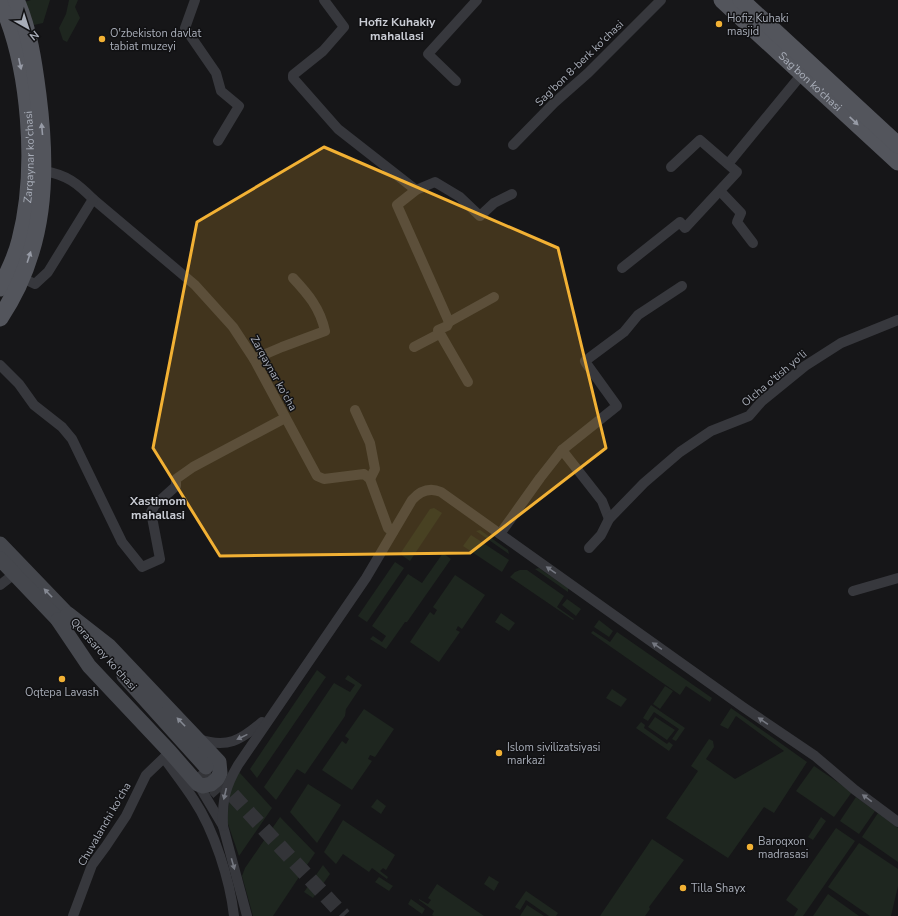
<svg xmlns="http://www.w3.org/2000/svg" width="898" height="916" font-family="'Nunito Sans',sans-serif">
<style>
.green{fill:#1e261f}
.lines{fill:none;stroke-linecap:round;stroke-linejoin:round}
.secondary-tunnel{stroke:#333438;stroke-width:15;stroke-dasharray:15 8;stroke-linecap:butt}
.minor{stroke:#37383d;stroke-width:10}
.secondary{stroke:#45474d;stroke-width:15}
.primary{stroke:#53555c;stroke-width:17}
.oneway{fill:#979ba6}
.oneway2{fill:#757881}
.oneway3{fill:#858993}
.marked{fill:#f2b134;fill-opacity:0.2;stroke:#f2b134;stroke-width:3;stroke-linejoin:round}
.poi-dot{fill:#f2b134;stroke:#111113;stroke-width:1.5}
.labels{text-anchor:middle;stroke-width:3;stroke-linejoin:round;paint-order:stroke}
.poi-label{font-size:11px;fill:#a8adb8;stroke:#111113;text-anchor:start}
.street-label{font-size:11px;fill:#a8adb8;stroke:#111113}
.neighbourhood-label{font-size:12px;font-weight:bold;fill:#c9ccd4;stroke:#111113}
</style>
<rect width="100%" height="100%" fill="#161618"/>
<!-- green -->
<g class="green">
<polygon points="31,0 50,0 43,23 34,25 31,16 24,2"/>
<polygon points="69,0 78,0 75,7 80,18 67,42 63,40 59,28 66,14"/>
<polygon points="434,508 442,513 410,561 400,554 430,509"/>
<polygon points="480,530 508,550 509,554 476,531"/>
<polygon points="471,535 509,560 502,572 463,546"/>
<polygon points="443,553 451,559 407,622 405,622 386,649 370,639 373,636 382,642 386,636 372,626 408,574 422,583"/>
<polygon points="395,562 404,568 367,622 358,616"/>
<polygon points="539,568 568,588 568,592 535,569"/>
<polygon points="520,570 527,570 564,596 557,607 574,619 573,620 510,577 515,572"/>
<polygon points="455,575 485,595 462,629 458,626 456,630 460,632 439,662 410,642 430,612 434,615 437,610 433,607"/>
<polygon points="567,599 581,609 576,616 562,605"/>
<polygon points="501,613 515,623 509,631 495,622"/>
<polygon points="599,620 613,631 609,637 594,627"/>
<polygon points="593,631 610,642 617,632 712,698 710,702 686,686 680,695 591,633"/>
<polygon points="317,670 326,677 257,778 250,769"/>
<polygon points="348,675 362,685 346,709 345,716 305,774 297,769 276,800 264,787 334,683 350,692 355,685 345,679"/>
<polygon points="665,686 673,691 660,709 653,704"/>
<polygon points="612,689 627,699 621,707 606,698"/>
<polygon points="651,705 685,728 676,741 672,739 679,729 654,712 648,721 643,718"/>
<polygon points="731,708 807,762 774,813 764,807 728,858 666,818 698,771 691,766 709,739 713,741 714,747 706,759 735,779 784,751 736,716 728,729 720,725"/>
<polygon points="364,709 394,729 375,757 370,755 368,759 372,761 352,790 322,770 342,741 346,744 349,739 345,736"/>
<polygon points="655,717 675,730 667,740 648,727"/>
<polygon points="641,722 645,725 644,728 667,744 669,742 673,745 669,751 636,728"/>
<polygon points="814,766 852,792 834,817 796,791"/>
<polygon points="239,772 272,808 239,856 227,821 230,790"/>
<polygon points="308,784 341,805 317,843 290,812"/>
<polygon points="856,797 875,811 859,834 840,821"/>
<polygon points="377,799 386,806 381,814 371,807"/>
<polygon points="878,813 898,828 898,862 862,837"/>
<polygon points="280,817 315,853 273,916 253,916 242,876 245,868"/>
<polygon points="821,817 826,821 813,840 808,837"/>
<polygon points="343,820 395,855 386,870 383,868 380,871 388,877 387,879 372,868 369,872 343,854 336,864 324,852"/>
<polygon points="836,828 855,841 803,916 794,916 798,909 786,900"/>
<polygon points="652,839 684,860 649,907 650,909 645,916 600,916"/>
<polygon points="859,843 898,869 898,886 891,916 870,916 828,887"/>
<polygon points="323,865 330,874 313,898 304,892"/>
<polygon points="489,876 499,882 494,891 484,884"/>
<polygon points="379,877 393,886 389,891 375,882"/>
<polygon points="437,884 484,916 434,916 432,915 434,911 419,900 419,899 428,904 431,900 428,898"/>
<polygon points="526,891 558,913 556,916 549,916 526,900 520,910 515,907"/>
<polygon points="828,894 859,916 813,916"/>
<polygon points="411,899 425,909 422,914 408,904"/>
<polygon points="527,905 544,916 520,916"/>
</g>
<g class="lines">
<!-- secondary-tunnel -->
<g class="secondary-tunnel">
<polyline points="199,771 219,793"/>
<polyline points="217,778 344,916"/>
</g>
<!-- minor -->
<g class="minor">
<polyline points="195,0 185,28 216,73 221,91 239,106 218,141"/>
<polyline points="324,0 344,27 323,51 293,75 293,78 338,129 416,190"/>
<polyline points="456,81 428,54 477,0"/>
<polyline points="513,145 554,103 588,73 661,0"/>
<polyline points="728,164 802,74"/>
<path d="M44,171C67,175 77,183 93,199L195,285L233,327L254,359L317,476L324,479L364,474L370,479L388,528L393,532"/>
<polyline points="720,191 741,213 737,222 753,243"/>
<polyline points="622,268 680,222 685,228 737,172 700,140 671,167"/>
<polyline points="18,276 35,284 48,272 93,199"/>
<polyline points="449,322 397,205 416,190 435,182 460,197 480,216 494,203 512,194"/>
<polyline points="414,347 439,334"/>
<path d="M254,359L282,347L325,331C320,308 308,294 293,278"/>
<polyline points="0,365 19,384 34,405 62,427 72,439 122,542 142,567 160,559 151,512 155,505 176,486 176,479 193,467 285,418"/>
<polyline points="468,382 438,330 447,326 449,322 494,297"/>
<polyline points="355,410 370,443 375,469 370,479"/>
<polyline points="562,450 602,501 609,519"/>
<polyline points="500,534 540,478 562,450 617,406 586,363 585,361 624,332 638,315 682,286"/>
<polyline points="589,548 601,535 609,519 644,483 680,452 711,431 749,416 762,401 805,366 841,343 898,320"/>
<polyline points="0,585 18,571"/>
<polyline points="853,591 898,578"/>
<path d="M199,739C227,749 241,740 262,722"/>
<path d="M164,758C174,772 185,786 194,800C214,830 230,880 234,916"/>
<polyline points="198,784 223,826 247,916"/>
<path d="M223,826C222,801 225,787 238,765L366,578L412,500C420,491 429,487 441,492L743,707L815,756L855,790L898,822"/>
<polyline points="73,916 92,865 106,846 126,816 146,775 170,752"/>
</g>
<!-- secondary -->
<g class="secondary">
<polyline points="0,544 74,621"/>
<polyline points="0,559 64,626"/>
<polyline points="58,620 89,666 170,752 198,784 203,786 211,784 217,779 220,773 219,762 109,646 68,614"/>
<polyline points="124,676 206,767"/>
</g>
<!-- primary -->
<g class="primary">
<path id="s1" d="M722,0L898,162"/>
<polyline points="741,0 898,145"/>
<path id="s2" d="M0,288C8,273 16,257 20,240C38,171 31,66 0,0"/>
<path d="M0,318C46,249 48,174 38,95C34,63 29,29 16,0"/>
</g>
</g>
<!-- one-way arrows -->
<defs><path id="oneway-solid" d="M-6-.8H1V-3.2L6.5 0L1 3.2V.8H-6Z"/></defs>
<g class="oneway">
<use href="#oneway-solid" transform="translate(20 64) rotate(78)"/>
<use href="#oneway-solid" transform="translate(854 121) rotate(43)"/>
<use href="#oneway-solid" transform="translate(42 129) rotate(-95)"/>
<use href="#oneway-solid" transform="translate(29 257) rotate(-72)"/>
</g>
<g class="oneway2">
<use href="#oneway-solid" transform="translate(551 570) rotate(-145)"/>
<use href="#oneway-solid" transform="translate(657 646) rotate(-145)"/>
<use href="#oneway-solid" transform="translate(763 721) rotate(-146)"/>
<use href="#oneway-solid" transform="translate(242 737) rotate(154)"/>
<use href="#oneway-solid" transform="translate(225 794) rotate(103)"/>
<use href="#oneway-solid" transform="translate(867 798) rotate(-144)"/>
<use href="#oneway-solid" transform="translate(233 864) rotate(74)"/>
</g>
<g class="oneway3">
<use href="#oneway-solid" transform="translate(48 593) rotate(-134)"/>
<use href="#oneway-solid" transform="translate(181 722) rotate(-134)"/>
</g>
<!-- marked area -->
<path class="marked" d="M324,147L558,248L606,448L470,553L220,556L153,448L197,222Z"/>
<!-- markers -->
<g class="poi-dot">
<circle cx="719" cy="24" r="4"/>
<circle cx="102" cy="39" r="4"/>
<circle cx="62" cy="679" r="4"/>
<circle cx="499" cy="753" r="4"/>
<circle cx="750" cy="847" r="4"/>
<circle cx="683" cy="888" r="4"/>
</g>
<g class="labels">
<!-- poi labels -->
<g class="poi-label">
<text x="727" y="22">Hofiz Kuhaki<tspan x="727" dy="13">masjid</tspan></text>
<text x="110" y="37">O'zbekiston davlat<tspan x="110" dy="13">tabiat muzeyi</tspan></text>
<text x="62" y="696" text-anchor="middle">Oqtepa Lavash</text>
<text x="507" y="751">Islom sivilizatsiyasi<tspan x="507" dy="13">markazi</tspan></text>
<text x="758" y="845">Baroqxon<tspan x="758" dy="13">madrasasi</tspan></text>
<text x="691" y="892">Tilla Shayx</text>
</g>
<!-- street labels -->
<g class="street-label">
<text transform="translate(579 63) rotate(-44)" y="4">Sag'bon 8-berk ko'chasi</text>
<text dy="4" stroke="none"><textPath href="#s1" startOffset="120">Sag’bon ko’chasi</textPath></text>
<text dy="4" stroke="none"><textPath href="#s2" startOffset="136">Zarqaynar ko'chasi</textPath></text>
<text transform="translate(274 373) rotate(61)" y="4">Zarqaynar ko'cha</text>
<text transform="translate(774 378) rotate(-40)" y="4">Olcha o'tish yo'li</text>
<text transform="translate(104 654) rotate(48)" y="4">Qorasaroy ko'chasi</text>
<text transform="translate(104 824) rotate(-60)" y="4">Chuvalanchi ko'cha</text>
</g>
<!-- neighbourhood labels -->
<g class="neighbourhood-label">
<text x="397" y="26">Hofiz Kuhakiy<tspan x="397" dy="14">mahallasi</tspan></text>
<text x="158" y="505">Xastimom<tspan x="158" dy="14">mahallasi</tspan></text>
</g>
</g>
<!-- north arrow -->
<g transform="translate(28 28) rotate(141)" stroke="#111113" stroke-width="3" paint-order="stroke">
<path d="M0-3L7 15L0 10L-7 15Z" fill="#a8adb8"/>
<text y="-6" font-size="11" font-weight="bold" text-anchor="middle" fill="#a8adb8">N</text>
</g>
</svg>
